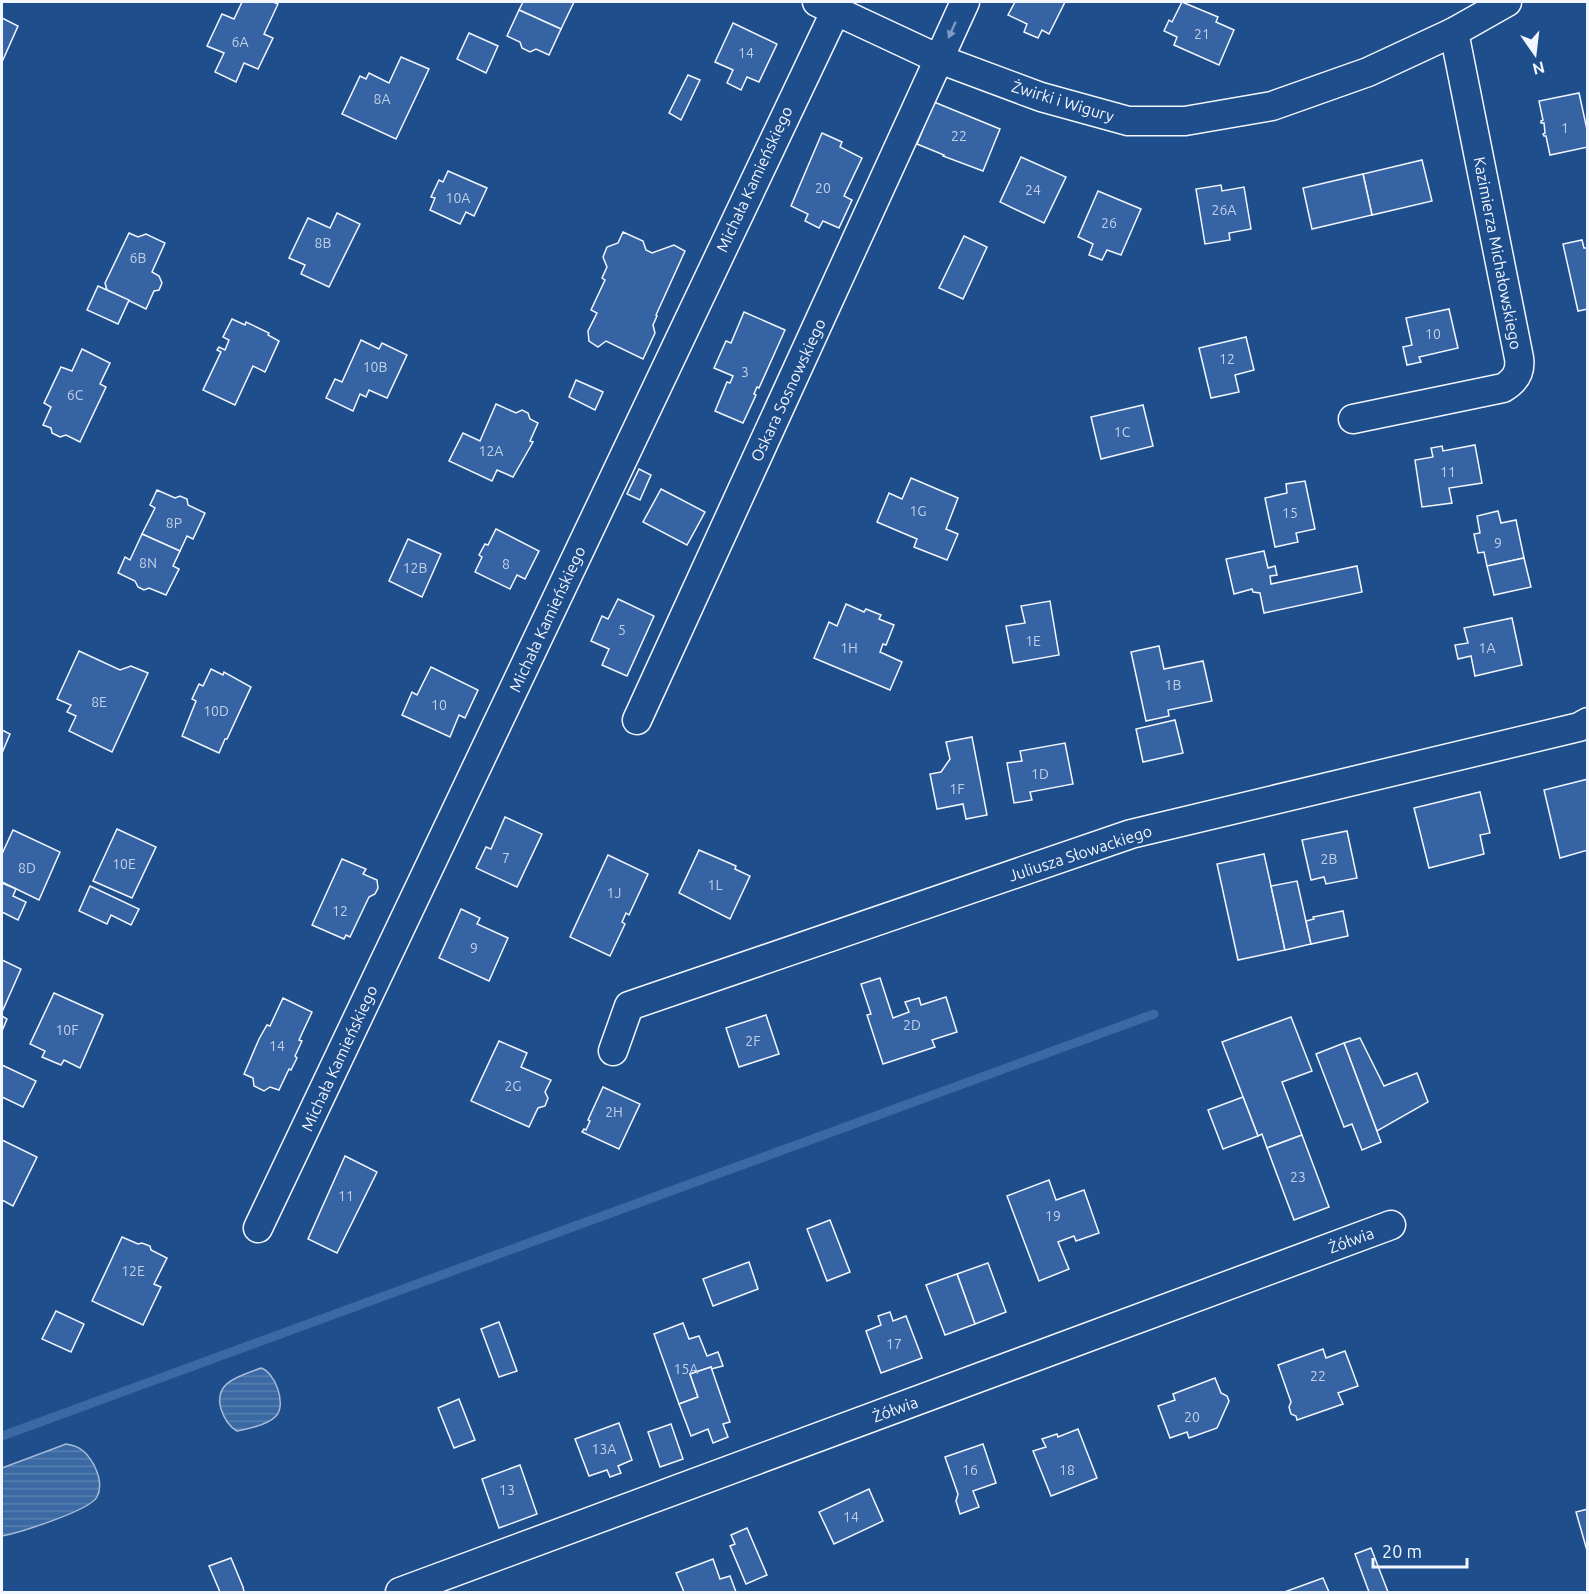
<svg xmlns="http://www.w3.org/2000/svg" width="1589" height="1594" font-family="Ubuntu,sans-serif">
<style>
.water{fill:url(#water-rules);stroke:#a8bbd7;stroke-width:1.5}
.lines{fill:none;stroke-linecap:round;stroke-linejoin:round}
.stream{stroke:#3b69a3;stroke-width:9}
.building{fill:#3563a3;stroke:#f2f6ff;stroke-width:1.5}
.street-casing{stroke:#f2f6ff;stroke-width:31}
.street{stroke:#1f4e8c;stroke-width:28}
.oneway{fill:#7e9ac0}
.labels{text-anchor:middle;stroke-width:4.5;stroke-linejoin:round;paint-order:stroke}
.number-label{font-size:14px;fill:#c3d1e8}
.street-label{font-size:16px;fill:#f2f6ff;stroke:#1f4e8c}
</style>
<defs>
<pattern id="water-rules" width="6" height="5" patternUnits="userSpaceOnUse" patternTransform="scale(1.5)"><rect width="6" height="5" fill="#3b69a3"/><path d="M0 2.5h6" fill="none" stroke="#587fb1"/></pattern>
</defs>
<rect width="100%" height="100%" fill="#1f4e8c"/>
<!-- water -->
<g class="water">
<path d="M261,1368C275,1372 287,1405 276,1416C268,1425 248,1429 237,1431C228,1426 224,1418 221,1409C213,1381 241,1376 261,1368Z"/>
<path d="M66,1444C81,1446 87,1453 94,1465C99,1475 102,1487 97,1497C89,1511 18,1533 2,1536V1468Z"/>
</g>
<g class="lines">
<!-- stream -->
<polyline class="stream" points="2,1436 1154,1014"/>
</g>
<!-- building -->
<g class="building">
<polygon points="242,2 273,2 278,4 264,34 273,38 258,69 244,63 236,82 215,72 224,53 207,46 222,14 234,19"/>
<polygon points="523,2 574,2 561,29 519,10"/>
<polygon points="1015,2 1065,2 1049,34 1042,30 1038,38 1024,32 1027,24 1008,15"/>
<polygon points="1182,2 1218,17 1216,22 1234,30 1219,65 1174,45 1177,37 1164,31 1169,20 1172,22"/>
<polygon points="519,10 561,29 549,55 536,49 530,52 522,48 520,42 507,36"/>
<polygon points="2,18 18,26 2,62"/>
<polygon points="733,23 777,44 759,82 747,77 741,90 727,83 733,70 715,62"/>
<polygon points="469,33 498,46 486,73 457,59"/>
<polygon points="401,57 429,69 396,139 342,114 360,76 366,79 369,73 389,83"/>
<polygon points="688,75 700,80 681,120 669,113"/>
<polygon points="1579,93 1588,134 1588,147 1550,155 1546,136 1544,136 1543,134 1545,133 1544,123 1541,123 1541,121 1543,120 1539,101"/>
<polygon points="934,102 1000,129 983,171 943,156 944,155 917,144"/>
<polygon points="822,133 842,142 840,147 862,158 844,196 852,200 839,228 823,221 819,228 805,221 808,214 791,206"/>
<polygon points="1021,157 1066,177 1044,223 1000,202"/>
<polygon points="1422,160 1432,201 1372,215 1363,174"/>
<polygon points="448,171 487,188 474,216 466,212 460,224 430,210 435,198 431,197 439,180 443,182"/>
<polygon points="1363,174 1372,215 1312,229 1303,188"/>
<polygon points="1221,185 1222,191 1244,187 1251,229 1229,233 1230,240 1205,244 1196,189"/>
<polygon points="1098,191 1141,209 1121,255 1107,250 1102,260 1089,255 1093,244 1078,237"/>
<polygon points="337,213 360,224 329,287 301,274 305,265 289,258 308,218 330,228"/>
<polygon points="623,232 643,241 646,250 652,253 674,245 685,251 656,315 657,316 653,325 655,333 643,359 606,341 598,347 589,341 588,331 597,313 591,310 605,280 602,278 607,267 603,257 607,247 618,243"/>
<polygon points="129,233 138,237 146,234 165,243 152,272 159,276 162,283 159,290 154,291 146,309 107,290 105,283"/>
<polygon points="964,236 987,247 963,299 939,288"/>
<polygon points="1582,240 1584,248 1588,248 1588,309 1578,311 1563,244"/>
<polygon points="98,286 129,300 118,324 87,310"/>
<polygon points="1449,309 1458,348 1419,357 1421,362 1407,365 1403,347 1412,345 1406,318"/>
<polygon points="744,312 785,330 759,388 757,387 754,394 756,395 743,423 715,411 727,382 730,383 733,376 714,368 726,341 731,343"/>
<polygon points="232,319 245,325 246,322 269,333 268,335 279,341 265,372 253,366 235,405 203,390 221,352 217,350 219,347 225,350 229,340 223,337"/>
<polygon points="1246,337 1254,370 1235,375 1239,392 1211,398 1199,348"/>
<polygon points="361,340 379,349 382,343 407,355 387,398 369,390 366,397 360,394 353,411 326,398 335,379 342,382"/>
<polygon points="82,349 110,363 100,384 106,387 80,442 66,435 60,437 52,433 51,428 43,425 51,407 44,403 61,367 72,371"/>
<polygon points="576,380 603,392 595,410 569,397"/>
<polygon points="496,404 516,413 522,410 528,413 530,419 538,423 530,441 533,442 513,477 497,470 492,481 449,461 463,433 480,441"/>
<polygon points="1143,405 1153,446 1101,459 1091,417"/>
<polygon points="1475,445 1482,483 1449,488 1452,503 1422,507 1415,460 1433,457 1431,448 1442,446 1443,451"/>
<polygon points="639,469 651,475 640,500 627,494"/>
<polygon points="911,478 958,498 946,529 958,534 947,560 914,547 917,539 877,522 889,493 902,499"/>
<polygon points="1305,481 1315,529 1296,533 1298,542 1275,547 1265,498 1287,493 1286,484"/>
<polygon points="661,489 705,512 687,545 643,522"/>
<polygon points="157,490 175,498 180,496 187,499 188,505 205,513 193,539 187,536 180,551 142,534 155,508 150,505"/>
<polygon points="1498,511 1501,523 1516,520 1524,558 1487,566 1484,552 1478,553 1474,534 1480,533 1477,516"/>
<polygon points="496,529 539,551 525,579 517,575 510,589 475,572 482,557 479,555 485,544 488,545"/>
<polygon points="142,534 180,551 173,566 179,569 166,595 149,588 144,590 138,587 135,581 118,573 125,557 130,560"/>
<polygon points="408,539 441,554 422,597 389,581"/>
<polygon points="1264,551 1268,568 1275,566 1277,575 1270,576 1271,584 1357,566 1362,592 1264,613 1260,593 1253,592 1252,589 1234,594 1226,559"/>
<polygon points="1524,558 1531,587 1494,595 1487,566"/>
<polygon points="618,599 654,616 627,676 602,665 609,649 591,641 602,616 608,619"/>
<polygon points="1050,601 1059,655 1013,663 1006,626 1025,623 1021,606"/>
<polygon points="846,604 864,612 866,609 881,615 879,619 894,625 886,645 883,644 880,652 902,662 890,690 814,658 829,622 837,626"/>
<polygon points="1512,618 1522,665 1475,676 1471,656 1458,659 1455,645 1468,643 1464,628"/>
<polygon points="1159,646 1164,669 1203,661 1212,701 1168,710 1169,716 1146,721 1131,652"/>
<polygon points="79,651 120,670 131,666 148,673 112,752 69,731 76,716 67,712 71,705 57,699"/>
<polygon points="431,667 478,690 465,718 459,715 450,737 402,715 412,692 417,695"/>
<polygon points="211,669 223,675 224,672 251,687 227,739 225,739 219,753 182,736 196,701 192,699 199,684 203,686"/>
<polygon points="1175,720 1183,753 1143,762 1136,729"/>
<polygon points="2,730 10,734 2,753"/>
<polygon points="972,737 987,815 966,819 963,804 937,809 930,774 941,772 950,759 946,742"/>
<polygon points="1065,743 1073,784 1030,792 1032,800 1014,803 1007,763 1022,761 1020,751"/>
<polygon points="1588,779 1588,850 1560,858 1544,790"/>
<polygon points="1480,792 1490,833 1480,835 1484,854 1429,868 1414,808"/>
<polygon points="505,817 542,834 517,887 476,868 486,847 491,849"/>
<polygon points="117,829 156,847 132,898 93,881"/>
<polygon points="13,830 60,852 39,900 2,882 2,854"/>
<polygon points="1347,831 1357,878 1326,884 1324,877 1311,880 1302,840"/>
<polygon points="699,850 736,866 735,869 750,876 730,919 679,893"/>
<polygon points="1264,854 1285,950 1238,960 1217,864"/>
<polygon points="608,855 648,874 629,915 626,913 622,922 625,924 610,956 570,937"/>
<polygon points="342,859 366,869 363,874 377,880 378,888 375,894 369,897 350,937 346,935 344,939 312,925"/>
<polygon points="1297,881 1311,944 1285,950 1271,886"/>
<polygon points="2,883 16,889 13,896 26,902 18,920 2,912"/>
<polygon points="90,886 139,909 131,925 111,915 107,924 79,911"/>
<polygon points="461,909 480,918 477,924 508,938 489,981 439,958"/>
<polygon points="1343,911 1348,936 1311,944 1306,921 1314,919 1313,917"/>
<polygon points="2,960 21,969 2,1012"/>
<polygon points="880,978 893,1018 909,1012 905,1002 919,998 921,1005 946,997 957,1032 932,1040 935,1047 883,1064 867,1015 871,1014 861,984"/>
<polygon points="54,993 103,1015 80,1068 64,1060 61,1065 42,1057 45,1051 30,1044"/>
<polygon points="283,998 312,1012 299,1040 302,1041 295,1056 297,1058 291,1070 289,1069 279,1090 270,1087 264,1091 254,1086 253,1078 244,1074 259,1039 267,1025 270,1026"/>
<polygon points="766,1015 779,1054 739,1067 726,1028"/>
<polygon points="2,1016 7,1019 2,1031"/>
<polygon points="1291,1017 1312,1071 1282,1082 1302,1135 1267,1148 1262,1134 1258,1136 1222,1042"/>
<polygon points="1360,1038 1384,1086 1417,1073 1428,1102 1377,1131 1344,1043"/>
<polygon points="499,1041 527,1053 521,1067 551,1080 545,1092 548,1098 545,1106 538,1108 529,1127 471,1101"/>
<polygon points="1344,1043 1381,1142 1362,1150 1352,1124 1344,1127 1316,1054"/>
<polygon points="2,1065 36,1081 23,1107 2,1097"/>
<polygon points="603,1087 640,1104 619,1149 582,1132 584,1129 586,1130 590,1121 588,1120"/>
<polygon points="1243,1097 1258,1136 1223,1149 1208,1110"/>
<polygon points="1302,1135 1329,1207 1294,1220 1267,1148"/>
<polygon points="2,1140 37,1157 13,1206 2,1200"/>
<polygon points="345,1156 377,1172 337,1253 308,1239"/>
<polygon points="1049,1180 1056,1200 1084,1190 1099,1233 1076,1241 1074,1236 1058,1242 1069,1269 1039,1281 1007,1196"/>
<polygon points="830,1220 850,1272 827,1281 807,1229"/>
<polygon points="122,1237 138,1244 142,1243 150,1246 151,1250 167,1258 154,1284 161,1287 143,1325 92,1301"/>
<polygon points="749,1262 758,1289 713,1306 703,1279"/>
<polygon points="988,1263 1006,1312 975,1324 957,1274"/>
<polygon points="957,1274 975,1324 945,1335 926,1285"/>
<polygon points="56,1311 84,1324 71,1352 42,1339"/>
<polygon points="890,1312 893,1321 906,1316 922,1358 881,1373 866,1331 881,1325 878,1316"/>
<polygon points="499,1322 517,1371 499,1377 481,1329"/>
<polygon points="683,1323 689,1339 699,1336 707,1356 718,1352 723,1366 711,1369 711,1367 690,1374 698,1397 679,1404 654,1334"/>
<polygon points="1323,1349 1326,1358 1345,1351 1358,1386 1338,1393 1343,1404 1297,1420 1296,1416 1291,1414 1289,1407 1291,1402 1278,1365"/>
<polygon points="711,1367 730,1422 723,1424 728,1437 713,1443 708,1429 691,1436 679,1404 698,1397 690,1374"/>
<polygon points="1215,1378 1221,1393 1227,1396 1229,1401 1217,1428 1189,1438 1187,1432 1170,1438 1158,1406 1175,1400 1173,1394"/>
<polygon points="459,1399 475,1440 454,1448 438,1408"/>
<polygon points="619,1423 632,1460 618,1466 621,1473 610,1477 607,1470 589,1476 575,1439"/>
<polygon points="671,1424 683,1459 660,1467 648,1432"/>
<polygon points="1078,1429 1097,1478 1051,1496 1033,1451 1046,1447 1042,1439 1057,1434 1058,1437"/>
<polygon points="983,1444 996,1483 973,1491 979,1507 960,1514 956,1501 958,1494 945,1457"/>
<polygon points="520,1465 537,1514 499,1528 482,1479"/>
<polygon points="869,1489 883,1521 834,1544 819,1512"/>
<polygon points="1588,1509 1588,1554 1576,1512"/>
<polygon points="747,1528 767,1575 746,1584 730,1546 735,1544 731,1535"/>
<polygon points="1371,1548 1388,1592 1369,1592 1355,1554"/>
<polygon points="231,1558 243,1587 244,1592 220,1592 209,1566"/>
<polygon points="713,1559 720,1579 730,1576 736,1592 684,1592 676,1573"/>
<polygon points="1323,1578 1329,1592 1288,1592 1287,1591"/>
</g>
<g class="lines">
<!-- street casing -->
<g class="street-casing">
<g id="street">
<polyline points="817,2 939,59 1041,97 1128,121 1185,121 1272,106 1368,72 1454,32 1507,2"/>
<path d="M1353,419L1503,388C1515,381 1521,372 1519,358L1454,32"/>
<polyline points="637,720 965,2"/>
<polyline points="613,1051 629,1006 1131,834 1579,727 1588,722"/>
<polyline points="258,1228 836,10"/>
<polyline points="400,1592 1391,1225"/>
</g>
</g>
<!-- street -->
<use href="#street" class="street"/>
</g>
<!-- one-way arrows -->
<defs><path id="oneway-solid" d="M-6-.8H1V-3.2L6.5 0L1 3.2V.8H-6Z" transform="scale(1.5)"/></defs>
<use class="oneway" href="#oneway-solid" transform="translate(952 30) rotate(114)"/>
<g class="labels">
<!-- number labels -->
<g class="number-label">
<text x="1202" y="39">21</text>
<text x="240" y="47">6A</text>
<text x="746" y="58">14</text>
<text x="382" y="104">8A</text>
<text x="1565" y="133">1</text>
<text x="959" y="141">22</text>
<text x="823" y="193">20</text>
<text x="1033" y="195">24</text>
<text x="458" y="203">10A</text>
<text x="1224" y="215">26A</text>
<text x="1109" y="228">26</text>
<text x="323" y="248">8B</text>
<text x="138" y="263">6B</text>
<text x="1433" y="339">10</text>
<text x="1227" y="364">12</text>
<text x="375" y="372">10B</text>
<text x="745" y="377">3</text>
<text x="75" y="400">6C</text>
<text x="1122" y="437">1C</text>
<text x="491" y="456">12A</text>
<text x="1448" y="477">11</text>
<text x="918" y="516">1G</text>
<text x="1290" y="518">15</text>
<text x="174" y="528">8P</text>
<text x="1498" y="548">9</text>
<text x="148" y="568">8N</text>
<text x="506" y="569">8</text>
<text x="415" y="573">12B</text>
<text x="622" y="635">5</text>
<text x="1033" y="646">1E</text>
<text x="849" y="653">1H</text>
<text x="1487" y="653">1A</text>
<text x="1173" y="690">1B</text>
<text x="99" y="707">8E</text>
<text x="439" y="710">10</text>
<text x="216" y="716">10D</text>
<text x="1040" y="779">1D</text>
<text x="957" y="794">1F</text>
<text x="506" y="863">7</text>
<text x="1329" y="864">2B</text>
<text x="124" y="869">10E</text>
<text x="27" y="873">8D</text>
<text x="715" y="890">1L</text>
<text x="614" y="898">1J</text>
<text x="340" y="916">12</text>
<text x="474" y="953">9</text>
<text x="912" y="1030">2D</text>
<text x="67" y="1035">10F</text>
<text x="753" y="1046">2F</text>
<text x="277" y="1051">14</text>
<text x="513" y="1091">2G</text>
<text x="614" y="1117">2H</text>
<text x="1298" y="1182">23</text>
<text x="346" y="1201">11</text>
<text x="1053" y="1221">19</text>
<text x="133" y="1276">12E</text>
<text x="894" y="1349">17</text>
<text x="686" y="1374">15A</text>
<text x="1318" y="1381">22</text>
<text x="1192" y="1422">20</text>
<text x="604" y="1454">13A</text>
<text x="970" y="1475">16</text>
<text x="1067" y="1475">18</text>
<text x="507" y="1495">13</text>
<text x="851" y="1522">14</text>
</g>
<!-- street labels -->
<g class="street-label">
<text transform="translate(1063 101) rotate(17)" y="6">Żwirki i Wigury</text>
<text transform="translate(754 179) rotate(-65)" y="6">Michała Kamieńskiego</text>
<text transform="translate(1498 253) rotate(79)" y="6">Kazimierza Michałowskiego</text>
<text transform="translate(788 390) rotate(-65)" y="6">Oskara Sosnowskiego</text>
<text transform="translate(547 619) rotate(-65)" y="6">Michała Kamieńskiego</text>
<text transform="translate(1080 853) rotate(-18)" y="6">Juliusza Słowackiego</text>
<text transform="translate(339 1058) rotate(-65)" y="6">Michała Kamieńskiego</text>
<text transform="translate(1351 1240) rotate(-20)" y="6">Żółwia</text>
<text transform="translate(895 1409) rotate(-20)" y="6">Żółwia</text>
</g>
</g>
<!-- border -->
<rect width="1589" height="1594" fill="none" stroke="#f2f6ff" stroke-width="6"/>
<!-- north arrow -->
<g transform="translate(1535 54) rotate(166)" stroke="#1f4e8c" stroke-width="4.5" paint-order="stroke">
<path d="M0-4.5L10 22L0 15L-10 22Z" fill="#f2f6ff"/>
<text y="-9" font-size="16" font-weight="bold" text-anchor="middle" fill="#f2f6ff">N</text>
</g>
<!-- scale -->
<path d="M1373 1558v9h94v-9" fill="none" stroke="#f2f6ff" stroke-width="3"/>
<text x="1382" y="1558" font-size="18" fill="#f2f6ff" stroke="#1f4e8c" stroke-width="4.5" paint-order="stroke">20 m</text>
</svg>
